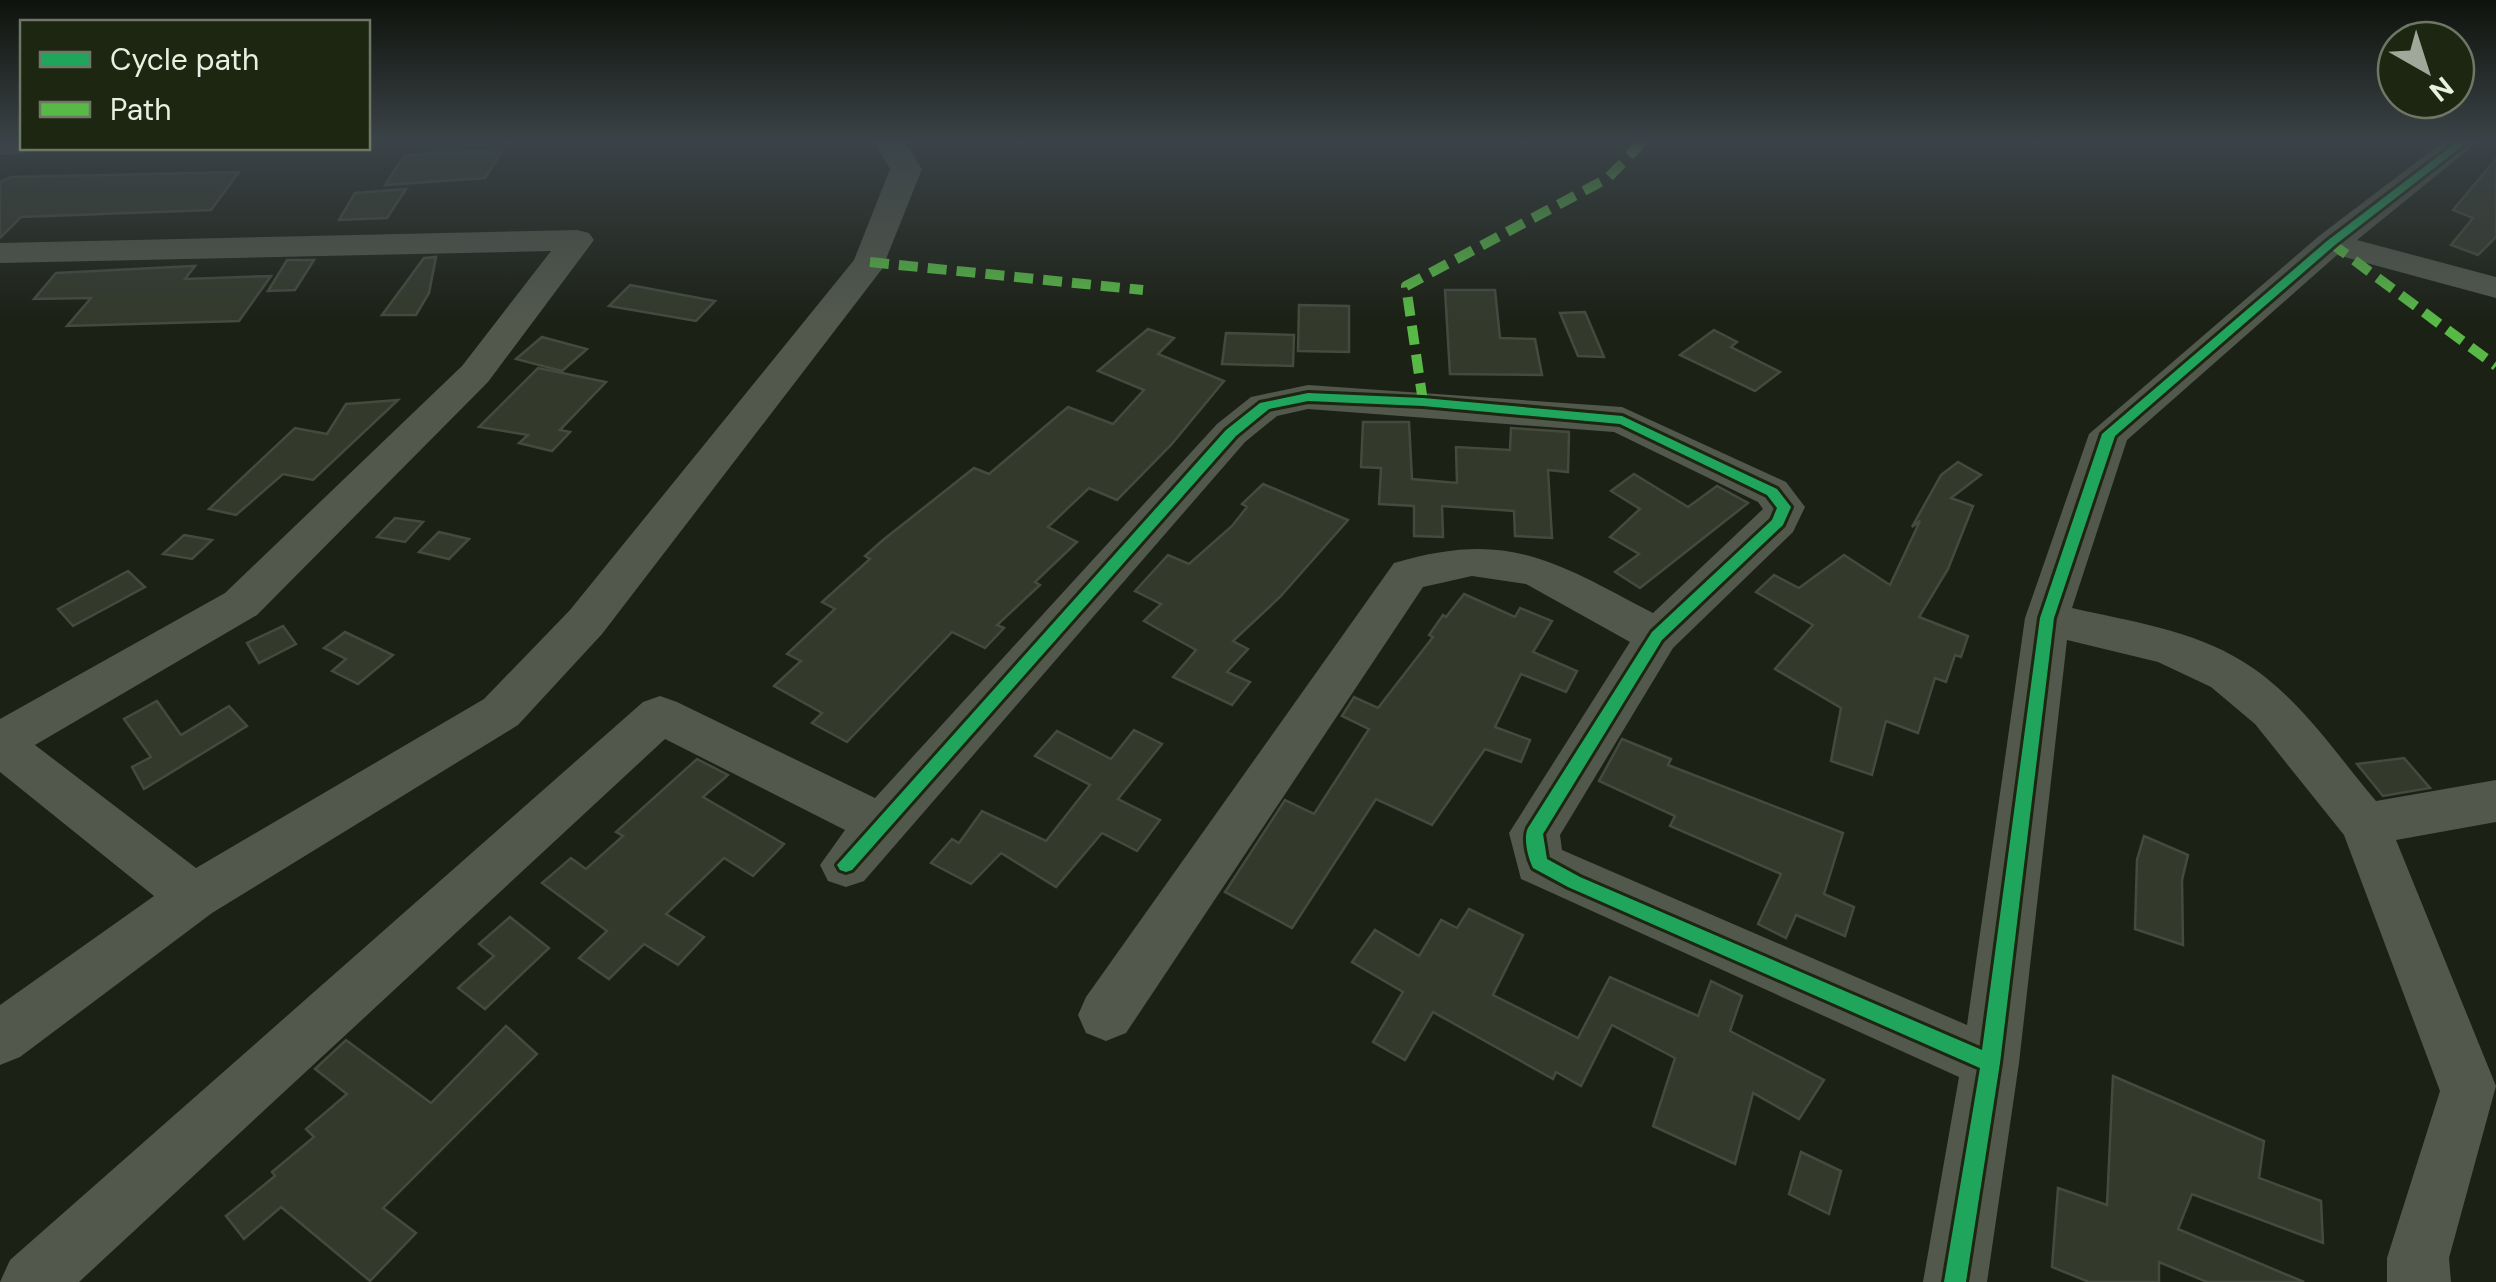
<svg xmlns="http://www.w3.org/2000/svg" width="2496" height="1282" font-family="'DM Sans',sans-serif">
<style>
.building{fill:#33392b;stroke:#454a3f;stroke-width:2.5}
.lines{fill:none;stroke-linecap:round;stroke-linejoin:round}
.minor{fill:#52584c;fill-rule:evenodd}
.quiet{stroke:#58b947;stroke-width:10;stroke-dasharray:19 10;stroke-linecap:butt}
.cycleway-casing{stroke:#1c2611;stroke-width:6}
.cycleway{fill:#20a55d;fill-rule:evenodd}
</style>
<rect width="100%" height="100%" fill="#1c2116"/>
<!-- building -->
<g class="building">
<polygon points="430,153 477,152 501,153 485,178 385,185 404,156"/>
<polygon points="2496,159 2496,237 2478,255 2451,245 2473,218 2453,210"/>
<polygon points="239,172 211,210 21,217 0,238 0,182 11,177"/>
<polygon points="406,189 387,218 339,220 355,193"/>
<polygon points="436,257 429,293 416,315 382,315 424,258"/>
<polygon points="287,260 314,260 295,290 268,291"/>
<polygon points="195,266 185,279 271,276 239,321 67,326 91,298 34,299 56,273"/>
<polygon points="630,285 715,301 696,321 609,306"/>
<polygon points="1445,290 1495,290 1500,338 1535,339 1542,375 1450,374"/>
<polygon points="1299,305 1349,306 1349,352 1298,351"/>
<polygon points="1585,312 1604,357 1578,356 1560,313"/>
<polygon points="1148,329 1174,338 1158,354 1224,381 1171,445 1117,500 1089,488 1048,527 1077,542 1035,582 1040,585 997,625 1004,628 985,648 952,632 847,742 812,723 822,713 774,686 801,661 787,654 835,609 822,602 870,559 865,556 883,540 974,468 989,474 1068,407 1113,424 1144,390 1098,371"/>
<polygon points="1714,330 1737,342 1731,347 1780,372 1755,391 1680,355"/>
<polygon points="1226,333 1294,335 1293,366 1222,364"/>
<polygon points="542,337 587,349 562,371 516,359"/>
<polygon points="538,368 606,382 560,430 570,432 552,451 519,443 528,435 479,427"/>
<polygon points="398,400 313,480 283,474 236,515 209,509 295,428 327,434 346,404"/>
<polygon points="1363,422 1409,422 1412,479 1457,483 1456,447 1510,450 1511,428 1569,432 1568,472 1548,470 1552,538 1515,536 1514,511 1442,506 1443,537 1414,536 1414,506 1379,504 1381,468 1361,467"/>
<polygon points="1958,462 1981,475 1951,498 1973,506 1948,569 1919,617 1968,636 1961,657 1955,655 1946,682 1935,678 1918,733 1886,721 1872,775 1831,761 1841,708 1775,669 1813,625 1756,592 1774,575 1799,588 1844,555 1890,585 1920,521 1912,527 1941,475"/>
<polygon points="1634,474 1688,507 1717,486 1748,503 1640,588 1615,572 1639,554 1610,537 1640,509 1611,491"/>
<polygon points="1263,484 1348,520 1280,597 1233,641 1248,649 1227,672 1250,682 1232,705 1173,677 1196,650 1144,621 1161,604 1135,591 1168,555 1189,564 1232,526 1247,507 1242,504"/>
<polygon points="395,518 423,522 405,542 377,537"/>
<polygon points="439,532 469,539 449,559 419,552"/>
<polygon points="184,535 212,540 192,559 163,554"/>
<polygon points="128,571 145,587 73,626 58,609"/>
<polygon points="1464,594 1515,617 1520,608 1552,621 1533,652 1577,671 1566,692 1521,674 1495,727 1530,740 1521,762 1485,749 1432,825 1376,799 1292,928 1225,892 1285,800 1314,814 1369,729 1342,716 1354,697 1378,708 1433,637 1429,635 1443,615 1446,617"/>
<polygon points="283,626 296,644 259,663 247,643"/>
<polygon points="345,632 393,655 358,684 332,671 346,659 324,648"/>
<polygon points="157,701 181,735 229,706 247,726 144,789 132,767 151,757 124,719"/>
<polygon points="1134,730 1162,744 1118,799 1160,820 1137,851 1102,833 1056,887 1001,853 971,884 931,863 952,839 959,843 982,811 1046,841 1090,785 1035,756 1057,731 1111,759"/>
<polygon points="1622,739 1671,759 1668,765 1843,833 1824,894 1854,907 1845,936 1796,915 1786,938 1758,924 1781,874 1670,826 1675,816 1599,781"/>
<polygon points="2404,758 2430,788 2383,796 2357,764"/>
<polygon points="697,759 728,775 703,797 784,844 753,876 724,858 666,914 704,937 678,965 644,944 609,979 579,958 607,931 542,883 571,858 586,869 623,836 616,832"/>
<polygon points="2144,836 2188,855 2182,880 2183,945 2135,929 2137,860"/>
<polygon points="1469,909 1523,935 1493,995 1578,1038 1610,977 1698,1016 1711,981 1742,996 1730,1031 1824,1080 1799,1119 1753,1093 1735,1164 1653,1126 1675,1058 1612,1025 1581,1086 1556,1072 1553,1079 1433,1012 1405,1060 1373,1042 1403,992 1352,962 1375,930 1419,956 1441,920 1457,928"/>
<polygon points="510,917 549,948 485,1009 458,988 494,956 479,944"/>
<polygon points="506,1026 537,1054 383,1208 416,1233 370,1281 281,1207 244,1239 226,1216 275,1176 272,1172 314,1137 306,1129 347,1094 315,1069 346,1040 431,1103"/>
<polygon points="2113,1076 2264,1141 2259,1178 2321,1201 2323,1243 2192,1194 2178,1229 2304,1282 2207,1282 2159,1262 2159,1282 2089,1282 2052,1267 2058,1188 2107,1205"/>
<polygon points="1801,1152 1841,1171 1829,1214 1789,1194"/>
</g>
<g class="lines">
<!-- minor -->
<g class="minor">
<polygon points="0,141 22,141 22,148 36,148 22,154 0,155"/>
<polygon points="874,141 904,141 922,169 882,269 602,634 518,725 212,913 20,1057 0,1065 0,1005 154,896 0,772 0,719 225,593 462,366 551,251 0,263 0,243 577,230 589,233 594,240 488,382 257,615 35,745 196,868 484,699 570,610 854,260 890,169"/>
<path d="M2444,141H2479L2357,240L2496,277V298L2337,255L2127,440L2072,608C2129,621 2192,630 2242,661C2298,695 2335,753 2376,801L2496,780V822L2396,840L2496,1086L2449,1258L2451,1282H2387V1258L2440,1091L2344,835L2255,724L2211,687L2158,662L2067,640L2019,1063L1987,1282H1923L1959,1077L1521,879L1509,833L1630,642L1526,584L1472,576L1423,587L1126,1033L1106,1041L1086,1033L1078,1015L1086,997L1394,563C1508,529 1554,561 1653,613L1763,509L1758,502L1614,432L1308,409L1277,416L1245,442L864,881L846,887L828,881L820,865L845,830L665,739L79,1282H0L10,1260L643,702L660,696L677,702L875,798L1217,424L1251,397L1308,385L1622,407L1786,482L1805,507L1793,532L1673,648L1560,835L1562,850L1967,1025L2025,618L2089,434L2319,236Z"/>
</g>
<!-- quiet -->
<g class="quiet">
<polyline points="2331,243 2496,366"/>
<polyline points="870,262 1143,290"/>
<polyline points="1423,402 1406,286 1608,178 1643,141"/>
</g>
<!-- cycleway casing -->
<g class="cycleway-casing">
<path id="cycleway" d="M2458,141H2469L2335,245L2115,436L2054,618L2000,1063L1966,1282H1944L1980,1068L1568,887L1533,868C1528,858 1523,838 1528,828L1652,632L1772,520L1777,508L1767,495L1620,424L1423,406L1308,401L1269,409L1236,436L852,870L846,872L840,870L837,865L1226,430L1260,403L1308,393L1423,398L1622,416L1777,489L1791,507L1783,525L1662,640L1543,834L1547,859L1580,877L1982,1050L2040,618L2102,434L2327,241Z"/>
</g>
<!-- cycleway -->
<use href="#cycleway" class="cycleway"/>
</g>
<!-- sky -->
<linearGradient id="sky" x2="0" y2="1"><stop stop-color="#0f120c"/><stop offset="0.44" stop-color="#3a4347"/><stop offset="1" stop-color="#3a4347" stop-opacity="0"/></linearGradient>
<rect width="2496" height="320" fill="url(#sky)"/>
<!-- legend -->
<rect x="20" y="20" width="350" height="130" fill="#1c2611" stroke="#6e7765" stroke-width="2.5"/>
<rect x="40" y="52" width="50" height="15" fill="#20a55d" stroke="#6e7765" stroke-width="2.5"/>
<text x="110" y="70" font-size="30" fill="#e8f0e2">Cycle path</text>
<rect x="40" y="102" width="50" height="15" fill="#58b947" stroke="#6e7765" stroke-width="2.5"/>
<text x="110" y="120" font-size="30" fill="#e8f0e2">Path</text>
<!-- north arrow -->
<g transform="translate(2426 70) rotate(141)"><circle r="48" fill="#1c2611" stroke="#6e7765" stroke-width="2.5"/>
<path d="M0-8L18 38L0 25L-18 38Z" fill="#a1a89b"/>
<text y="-15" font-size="28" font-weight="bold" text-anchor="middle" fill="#e8f0e2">N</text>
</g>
</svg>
